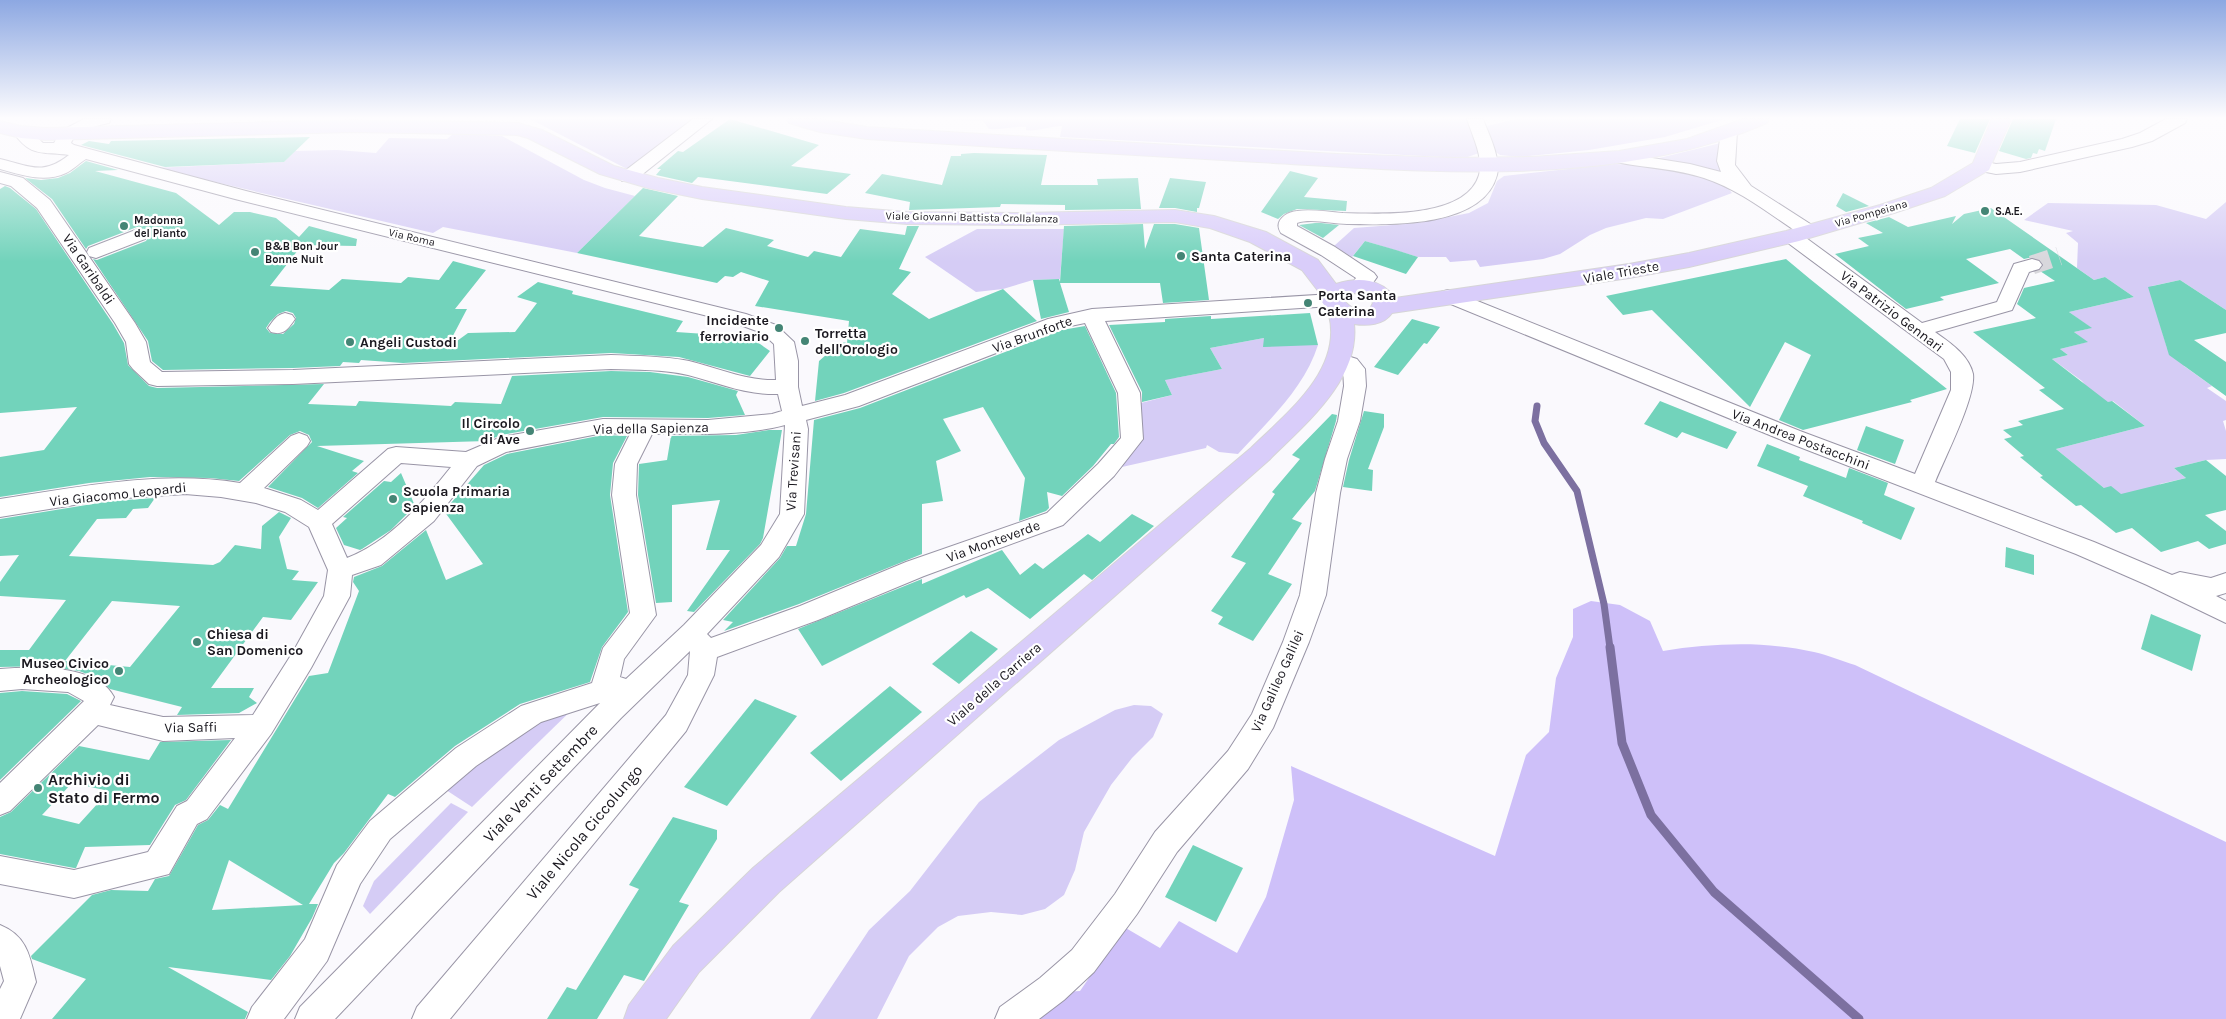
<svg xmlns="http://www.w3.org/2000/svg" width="2226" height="1019" font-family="Karla,sans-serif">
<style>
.green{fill:#d5ccf5}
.forest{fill:#cec0f9}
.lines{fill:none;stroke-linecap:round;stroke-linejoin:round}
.stream-far1{stroke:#7c70a0;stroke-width:7}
.stream{stroke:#7c70a0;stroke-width:9}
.building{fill:#72d3bb;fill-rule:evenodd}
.minor-tunnel{stroke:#d8d7dc;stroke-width:19;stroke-dasharray:19 9;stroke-linecap:butt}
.minor-casing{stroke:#9995a6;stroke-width:2}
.major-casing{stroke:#d6d5d7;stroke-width:2}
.minor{fill:#fff;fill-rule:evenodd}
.major{fill:#d9cdfa;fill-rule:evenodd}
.poi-dot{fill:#448575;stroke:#fff;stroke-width:2}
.labels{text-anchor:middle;stroke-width:4.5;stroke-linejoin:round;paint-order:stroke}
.far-poi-label{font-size:11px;font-weight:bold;fill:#1a181f;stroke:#fff;text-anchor:start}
.far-street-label{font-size:11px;fill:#1a181f;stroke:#fff}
.poi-label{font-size:14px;font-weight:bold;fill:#1a181f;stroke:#fff;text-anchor:start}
.street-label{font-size:14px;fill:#1a181f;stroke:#fff}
.near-poi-label{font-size:16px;font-weight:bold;fill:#1a181f;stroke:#fff;text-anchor:start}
.near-street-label{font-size:16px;fill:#1a181f;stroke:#fff}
</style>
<rect width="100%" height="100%" fill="#faf9fd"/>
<!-- green -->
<g class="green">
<polygon points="530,119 694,119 627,169"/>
<path d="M938,119H1471L1479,153L1465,158L1442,157L1060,137L1062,126C1051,126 1035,132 1026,130V127C1013,126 1001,130 989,129L983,121Z"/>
<polygon points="1516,119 1725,119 1665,137 1589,150 1520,157 1500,155 1492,149 1487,126"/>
<polygon points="454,133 502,136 584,180 605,188 635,196 577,253 443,227 433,233 155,168 284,162 295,151 337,150 376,153 389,138 447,139"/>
<path d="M1721,143L1722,147C1716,159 1718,164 1724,175L1655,159Z"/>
<path d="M1614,164C1642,165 1717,168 1732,193L1663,219L1646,218L1606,228L1590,235L1560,254L1543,259L1480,267L1476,260L1450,262L1446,257H1418L1365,241L1352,257L1334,246L1354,228L1418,223L1469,213L1488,203L1497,181L1504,176Z"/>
<polygon points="2226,202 2226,310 2180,280 2152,286 2158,317 2167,348 2189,364 2184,366 2212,386 2207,388 2226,401 2226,420 2223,421 2226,431 2226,459 2206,460 2174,468 2186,478 2160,484 2162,513 2104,488 2056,449 2145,426 2113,401 2100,404 2082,381 2052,359 2068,355 2060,349 2087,342 2074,332 2091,328 2069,312 2134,297 2105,277 2094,280 2077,268 2078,243 2066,233 2073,231 2024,220 2048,203 2156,205 2206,219"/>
<polygon points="977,229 1064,229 1060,279 1033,280 1003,289 976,292 925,257"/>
<path d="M1264,338L1318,345C1304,389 1268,421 1238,454L1219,452L1207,445L1206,448L1122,467L1138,441L1141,403L1172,395L1151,350L1175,378L1222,369L1210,348Z"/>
<polygon points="582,700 472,807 443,788 532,718"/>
<polygon points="1134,705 1151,706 1163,714 1153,737 1132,758 1111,785 1084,832 1075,870 1064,895 1045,909 1022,915 991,912 958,916 938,927 909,956 877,1019 810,1019 869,930 910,891 979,802 1059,740 1115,710"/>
<polygon points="451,803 468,812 370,914 363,906 374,881"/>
</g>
<!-- forest -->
<path class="forest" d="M1591,601L1620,605L1650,621L1663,651C1713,643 1765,641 1814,652C1828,655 1842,661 1855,665L2226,842V1019H1029L1064,992L1080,991L1124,927L1160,948L1179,921L1237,953L1266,897L1294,800L1291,766L1495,856L1526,755L1549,732L1556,678L1573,637V609Z"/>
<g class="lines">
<!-- stream-far1 -->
<polyline class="stream-far1" points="1537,406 1535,421 1544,443 1577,491 1604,604 1610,648"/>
<!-- stream -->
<polyline class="stream" points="1610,647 1622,743 1651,815 1714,892 1859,1019"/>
</g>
<!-- building -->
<g class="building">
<polygon points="730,119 819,145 791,166 851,174 827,194 707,178 698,177 692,183 656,175 661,169 657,169 678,151 683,152"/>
<polygon points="1960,119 1990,119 1975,153 1947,146"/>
<polygon points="2013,119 2056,119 2045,151 2039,149 2037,154 2033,153 2031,158 2026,159 1999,151"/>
<polygon points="310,137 284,162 165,167 81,145 89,141 109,144 111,141"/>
<polygon points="974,153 1047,155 1041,185 1098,185 1097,179 1138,178 1141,209 1065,210 1065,205 1001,204 1000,207 909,210 910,202 865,193 882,174 942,185 951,156 961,156 961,154"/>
<path d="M86,161L118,170L95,171L176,193L219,225L234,212H250L276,218L299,237L309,226L357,239L356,246L302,245L270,286L329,290L342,279L401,283L408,277L439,280L453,261L486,270L455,309H467L446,349L468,333L515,332L537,303L517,297L538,282L573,291L572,294L683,321L676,332L750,337L770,351L750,376L679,357L611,353L403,363L361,360L359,363L343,362L340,366L293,368L163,370L152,361L148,341L93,259L97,260L146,241L149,236L147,230L137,227L88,246L86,249L52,199L25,178L41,180L58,178L70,173ZM286,311L293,313L296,318L294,324L283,334L270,333L266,328L270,322L278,314Z"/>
<polygon points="1290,171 1318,178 1304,197 1347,201 1346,211 1297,209 1284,214 1278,219 1261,212"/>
<polygon points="1170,178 1206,182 1199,208 1197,208 1197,212 1175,208 1159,208"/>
<polygon points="5,186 10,188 36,209 113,324 124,343 128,365 149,386 157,388 324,384 308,404 356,406 359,401 451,406 455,402 501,404 512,376 611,371 650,372 688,377 738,391 736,395 745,415 708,418 603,417 501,435 487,441 317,446 364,461 352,471 358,473 318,508 302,498 268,487 312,442 309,435 300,431 290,435 239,481 210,478 150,477 89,483 0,497 0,457 44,450 77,407 0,413 0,189"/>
<polygon points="643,188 678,196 639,236 703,247 726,228 774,240 767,246 808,257 814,251 841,257 860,229 905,235 907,226 919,226 899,269 911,272 892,294 929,319 1003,289 1037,321 844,393 815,401 819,361 841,342 847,343 849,321 755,306 769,281 741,272 733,277 725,276 717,283 577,253"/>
<polygon points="1843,193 1869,206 1846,212 1836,206"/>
<polygon points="1991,208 2094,280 2105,277 2134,297 2069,312 2092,328 2074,332 2088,342 2060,349 2068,355 2052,359 2108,402 2112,401 2145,426 2056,449 2104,488 2111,486 2121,494 2186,478 2174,468 2206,460 2226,476 2226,510 2205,515 2226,531 2226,544 2209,549 2198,541 2161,552 2132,528 2116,533 2081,505 2076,506 2040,477 2043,476 2020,457 2024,456 2004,439 2012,437 2003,430 2023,425 2018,421 2064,409 2039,390 2045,388 1973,332 2036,318 2017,304 2024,288 2055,281 2040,271 2044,265 2040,260 2033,257 2024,259 2010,249 1966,259 1999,283 1940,297 1944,300 1906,309 1835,254 1869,246 1858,238 1883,233 1866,223 1889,217 1908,227 1956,216 1952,224 1964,214"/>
<polygon points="1315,223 1321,223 1339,225 1323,238 1299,225"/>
<polygon points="1143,224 1145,249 1154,224 1175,224 1199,228 1209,300 1163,303 1160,283 1060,283 1069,312 1041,319 1033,280 1059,279 1060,282 1064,226"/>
<polygon points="1365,241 1396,250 1418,257 1406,274 1353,256"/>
<polygon points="1786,259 1810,279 1947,389 1910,400 1912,402 1803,430 1779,420 1811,355 1785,342 1750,407 1652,310 1623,315 1606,296"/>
<polygon points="2180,280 2226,310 2226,333 2194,340 2226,362 2226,396 2169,355 2148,287"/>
<polygon points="1310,313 1318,345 1263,347 1264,338 1210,348 1222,369 1165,380 1172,395 1142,402 1142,392 1109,325 1165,322 1165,319 1211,316 1211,319"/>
<polygon points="1412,319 1440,327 1427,344 1424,343 1398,375 1374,367"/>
<polygon points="1085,326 1116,393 1119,437 1114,444 1111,444 1093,466 1062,496 1047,492 1049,508 1046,511 1019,521 1025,478 983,407 943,419 961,451 936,461 943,501 922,504 922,554 799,604 724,631 733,622 723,620 780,558 787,546 796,546 806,514 814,420 860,408 1062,330"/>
<polygon points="1660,401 1737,432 1727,449 1682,432 1677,438 1644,424"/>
<polygon points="1364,411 1384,414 1384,427 1368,469 1373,470 1372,491 1343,487 1349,460"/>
<polygon points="1332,414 1337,415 1336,421 1315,491 1292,519 1302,523 1268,574 1292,584 1253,641 1218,624 1223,617 1211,611 1246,563 1231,557 1275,494 1272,492 1300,459 1292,455"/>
<polygon points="1866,426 1904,440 1895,464 1857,450"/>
<polygon points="769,430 782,430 763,538 760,544 694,612 687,611 730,550 706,550 720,500 672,505 672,602 656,603 638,495 639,464 667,460 671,436 736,435"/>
<path d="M603,435L627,436L613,463L610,495L628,612L602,647L590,682L520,704L455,746L395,797L388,794L344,853L334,863L309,904H318L312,918L290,956L271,980L168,967L248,1012L245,1019H52L86,979L32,959L31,956L92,895L111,890L148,891L155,879L169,876L198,825L208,820L220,805L228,809L309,676L328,673L359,591L353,582L354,577L382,566L426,530L446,580L483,564L444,511L484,465L507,454ZM229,860L303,905L212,910Z"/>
<polygon points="1767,444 1800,457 1799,460 1846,478 1849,468 1888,483 1884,495 1915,508 1901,540 1862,523 1863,521 1803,496 1808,486 1757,466"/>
<polygon points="401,473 415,506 391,530 362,549 360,550 344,545 336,528 347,518 343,517 384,481 391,482"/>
<path d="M155,498L148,508L133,509L126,518L97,519L69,556L213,565L220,562L235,545L261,549L262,526L279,512L291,518L279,537L287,569L299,571L292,580L318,582L291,620L263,617L211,688H254L249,697L257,703L239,713L177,715L182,707L110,689L95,677L79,671L46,666L0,667V650H29L66,600L0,596V582L19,555L0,556V519L111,501ZM112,601L180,606L130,667L65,661Z"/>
<polygon points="1132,514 1154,526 1092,580 1084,574 1030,619 988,588 966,598 964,595 822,666 798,629 922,579 922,584 1002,550 1020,575 1035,563 1043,569 1088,534 1100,542"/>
<polygon points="2006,547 2034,555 2034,575 2005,567"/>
<polygon points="2151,614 2201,635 2192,671 2141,649"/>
<polygon points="971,631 998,649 959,684 932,664"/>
<polygon points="890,686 922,712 841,781 810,753"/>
<polygon points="22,691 67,694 81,701 0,780 0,693"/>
<polygon points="755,699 797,716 727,806 684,787"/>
<path d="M231,740L186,800L175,805L150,845L85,847L76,868H74L0,854V817L11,812L79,746L149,760L160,742ZM72,783L109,791L79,824L42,815Z"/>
<polygon points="673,817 717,830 717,839 679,902 689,905 644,981 624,975 597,1019 547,1019 567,987 576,990 639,889 629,885"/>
<polygon points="1193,845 1243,868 1216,922 1165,897"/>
</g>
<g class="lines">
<!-- minor-tunnel -->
<polyline class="minor-tunnel" points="2032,265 2059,256"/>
<!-- minor casing -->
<g class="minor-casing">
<g id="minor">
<path d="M84,119H111L109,123C96,126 76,129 71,143L74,145L246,191L746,314L776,325L794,342L798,361V387L802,406L845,395L1048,319L1092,309L1332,294L1339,296L1342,300L1339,304L1332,306L1105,321L1140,393L1143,439L1114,476L1063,525L924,576L818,620L717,657L714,675L686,731L450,1019H412L417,1007L666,715L688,675L690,651L621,718L335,1019H295L300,1007L600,703L541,722L476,766L390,839L360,884L327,961L284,1019H247L252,1007L305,939L337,865L370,821L456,748L521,706L592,683L603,648L630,613L612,495L615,464L630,434L603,433L506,452L477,466L434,521L381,565L352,575L350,596L311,668L271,734L207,819L197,824L169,874L74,898L0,884V856L74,870L148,852L177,806L187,801L235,738L163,741L98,725L10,811L0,815V783L84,701L68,692L22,689L0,691V669C32,666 97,664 114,697L110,705L163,717L253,715L293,652L324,596L328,570L309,527L285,512L256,503L221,497L185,494L111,499L0,517V499C79,487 160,470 240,483L291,436L299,433L307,436L310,441L307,446L264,488L301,500L318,510L388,449L396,447L466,452L501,437L603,419L708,420L772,414L782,411L778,394C745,395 719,383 688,375C663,369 637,370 611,369L293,384L157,386L149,384L133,369L129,364L126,342L115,323L37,208L11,186L0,183V172L23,178L50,200L135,323L146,342L150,362L162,372L293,370L611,355C637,356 663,356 689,361C718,368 746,381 776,380L774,344L762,333L732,322L235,199L86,159C79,163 73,170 66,173C45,183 21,175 0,169V159C31,166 42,176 69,155C42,151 31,158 13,132L15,128H27L43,143H54L61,131ZM1085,323L1118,393L1121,438L1098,464L1047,513L906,562L800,606L711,638L707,634L779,557L804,514L808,429L806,420L859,406L1061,328ZM785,425L780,514L761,545L684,625L626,679L620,677L624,659L656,615L636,495L637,464L652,434C694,434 744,436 785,425ZM401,463L451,467C423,502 391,541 347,558L332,524Z"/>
<polygon points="693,119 712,119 634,181 622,181 619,177 622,173"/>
<path d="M1467,119H1483C1489,135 1501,158 1497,175C1483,228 1390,225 1347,224C1332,224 1311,218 1297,223V226L1335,247L1374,273L1377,277C1370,287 1366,293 1353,290L1350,286L1356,278L1321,255L1281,233C1273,221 1286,212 1297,211C1312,209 1329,212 1343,213C1379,214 1466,219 1479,175C1484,158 1472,135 1467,119Z"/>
<polygon points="2166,119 2187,119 2185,123 2152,141 2132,147 2020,172 1996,174 1976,170 1973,166 1976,162 1982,161 1996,164 2020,162 2122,139 2140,133"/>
<path d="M1729,127L1735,128L1737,132L1735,165L1751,186L1815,227L1817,231L1815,235L1808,237L1802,235L1922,323L1997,302L2014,264L2032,259L2039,261L2042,265L2039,269L2029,272L2012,310L1935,332C1949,342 1969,355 1973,374C1976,397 1945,457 1935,482L2094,542L2172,575L2180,572L2211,578L2226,573V593L2216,596L2226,601V623L2147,585L2076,554L1784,441L1441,300L1438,296L1441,292L1448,290L1455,292L1800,431L1915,474L1951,390V372L1944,359L1784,240L1782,236L1784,232H1797C1767,212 1738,189 1704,178C1677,169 1648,168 1621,163L1615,162L1612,158L1615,154L1621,153L1690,164L1721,172L1717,161L1721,132L1723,128Z"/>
<polygon points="138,229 145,231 147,235 145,239 96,258 89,256 87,252 89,248"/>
<path d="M285,313L292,315L295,319C288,329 284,336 271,332L268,328C273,321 276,315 285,313Z"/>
<polygon points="1338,353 1357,359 1365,369 1366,386 1360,421 1347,459 1340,493 1326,595 1309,642 1273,728 1248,769 1177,852 1137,914 1094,972 1064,1000 1039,1019 995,1019 1000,1007 1040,978 1072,950 1115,894 1155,832 1228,751 1252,714 1283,642 1300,595 1316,493 1325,459 1338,421 1344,386 1343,370 1331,365 1328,360 1331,355"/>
<path d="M0,925C27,936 30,956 36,982L20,1019H0V989L4,981L0,966Z"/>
</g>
</g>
<!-- major casing -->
<g class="major-casing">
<g id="major">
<path d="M787,119H818L867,127L1063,139L1337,154L1454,158L1532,157L1619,151L1687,139L1743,119H1769L1767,123C1613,190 1422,171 1258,162C1128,155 997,147 867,139L820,132L789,123Z"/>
<path d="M1992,119H2011L1989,170L1945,196L1894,213L1799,241L1689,267L1629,278L1392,313C1384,325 1367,326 1354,324C1360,380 1305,424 1269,460L779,892L699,972L666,1019H624L629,1005L673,946L753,868L1251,448C1286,414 1343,370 1329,315C1328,309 1322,303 1320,298L1322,296L1302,270L1250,242L1210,228L1175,222L1019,225L907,224L846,219L702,199L648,188L600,174L528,138L517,135L352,132L46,140L21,138L0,133V121L21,126L46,128L352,120L518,123L542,130L614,166L658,178L702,187L846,207L907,212L1019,213L1175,210L1214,216L1266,232L1318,260L1336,284C1358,277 1381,278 1395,298L1629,264L1689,253L1786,231L1880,205L1931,188L1973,163ZM1354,293C1362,293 1370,295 1373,303L1370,309C1360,313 1348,308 1343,298Z"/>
</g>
</g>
<!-- minor -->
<use href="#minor" class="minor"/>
<!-- major -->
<use href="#major" class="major"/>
</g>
<!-- sky -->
<linearGradient id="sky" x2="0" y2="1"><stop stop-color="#8da8e2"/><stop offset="0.45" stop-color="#fdfcfe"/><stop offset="1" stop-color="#fdfcfe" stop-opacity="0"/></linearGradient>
<rect width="2226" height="262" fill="url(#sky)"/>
<!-- markers -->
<g class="poi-dot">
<circle cx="1985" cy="211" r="5"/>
<circle cx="124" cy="226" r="5"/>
<circle cx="255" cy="252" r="5"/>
<circle cx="1181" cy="256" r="5"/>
<circle cx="1308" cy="303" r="5"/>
<circle cx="779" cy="328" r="5"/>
<circle cx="805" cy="341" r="5"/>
<circle cx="350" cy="342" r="5"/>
<circle cx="530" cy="431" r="5"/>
<circle cx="393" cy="499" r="5"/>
<circle cx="197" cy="642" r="5"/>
<circle cx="119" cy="671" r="5"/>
<circle cx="38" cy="788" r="5"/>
</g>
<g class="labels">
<!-- far-poi labels -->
<g class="far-poi-label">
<text x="1995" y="215">S.A.E.</text>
<text x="134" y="224">Madonna<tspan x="134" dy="13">del Pianto</tspan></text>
<text x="265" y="250">B&amp;B Bon Jour<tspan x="265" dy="13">Bonne Nuit</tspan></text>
</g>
<!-- far-street labels -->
<g class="far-street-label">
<text transform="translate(1871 213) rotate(-16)" y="4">Via Pompeiana</text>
<text transform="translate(972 217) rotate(1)" y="4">Viale Giovanni Battista Crollalanza</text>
<text transform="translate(412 237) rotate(13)" y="4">Via Roma</text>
</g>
<!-- poi labels -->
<g class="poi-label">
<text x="1191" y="261">Santa Caterina</text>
<text x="1318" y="300">Porta Santa<tspan x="1318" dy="16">Caterina</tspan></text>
<text x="769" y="325" text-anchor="end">Incidente<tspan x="769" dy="16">ferroviario</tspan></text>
<text x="815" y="338">Torretta<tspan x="815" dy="16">dell'Orologio</tspan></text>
<text x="360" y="347">Angeli Custodi</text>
<text x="520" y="428" text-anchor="end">Il Circolo<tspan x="520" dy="16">di Ave</tspan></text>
<text x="403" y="496">Scuola Primaria<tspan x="403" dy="16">Sapienza</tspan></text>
<text x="207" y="639">Chiesa di<tspan x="207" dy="16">San Domenico</tspan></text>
<text x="109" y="668" text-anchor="end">Museo Civico<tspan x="109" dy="16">Archeologico</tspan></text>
</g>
<!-- street labels -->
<g class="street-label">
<text transform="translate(89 269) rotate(56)" y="5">Via Garibaldi</text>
<text transform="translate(1621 272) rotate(-10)" y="5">Viale Trieste</text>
<text transform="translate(1892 311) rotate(37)" y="5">Via Patrizio Gennari</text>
<text transform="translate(1032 334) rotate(-20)" y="5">Via Brunforte</text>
<text transform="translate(651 428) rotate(-1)" y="5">Via della Sapienza</text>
<text transform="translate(1801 439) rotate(21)" y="5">Via Andrea Postacchini</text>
<text transform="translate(793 471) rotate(-86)" y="5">Via Trevisani</text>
<text transform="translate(118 494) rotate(-6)" y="5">Via Giacomo Leopardi</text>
<text transform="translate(993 541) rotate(-20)" y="5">Via Monteverde</text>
<text transform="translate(1277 681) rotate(-66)" y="5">Via Galileo Galilei</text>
<text transform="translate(994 684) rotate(-41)" y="5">Viale della Carriera</text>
<text transform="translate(191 727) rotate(-1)" y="5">Via Saffi</text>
</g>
<!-- near-poi labels -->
<g class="near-poi-label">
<text x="48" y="785">Archivio di<tspan x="48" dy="18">Stato di Fermo</tspan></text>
</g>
<!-- near-street labels -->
<g class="near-street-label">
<text transform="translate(540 783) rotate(-46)" y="6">Viale Venti Settembre</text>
<text transform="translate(584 832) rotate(-50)" y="6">Viale Nicola Ciccolungo</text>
</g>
</g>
</svg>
